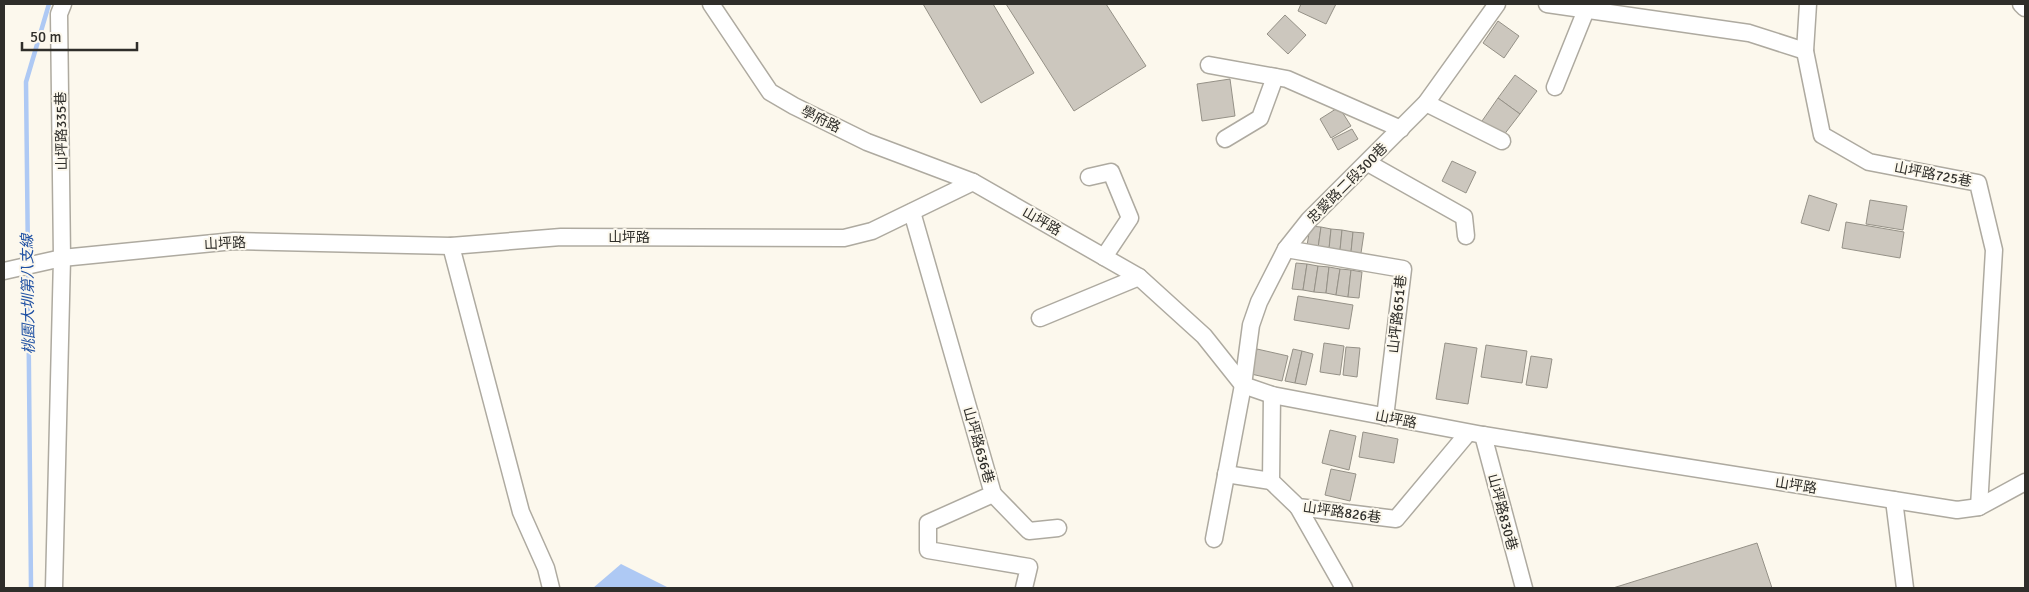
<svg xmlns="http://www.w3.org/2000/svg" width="2029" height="592" font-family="Signika,'Noto Sans TC',sans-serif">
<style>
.water{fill:#aec9f4}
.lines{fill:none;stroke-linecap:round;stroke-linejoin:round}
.stream{stroke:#aec9f4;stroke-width:4.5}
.building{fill:#ccc7be;stroke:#959187}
.minor-casing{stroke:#aeaaa0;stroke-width:19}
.minor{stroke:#fff;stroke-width:16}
.labels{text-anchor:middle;stroke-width:4;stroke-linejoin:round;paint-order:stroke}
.street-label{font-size:14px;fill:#2f2e2a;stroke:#fcf8ed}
.water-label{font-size:15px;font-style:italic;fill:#2051a3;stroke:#fcf8ed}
</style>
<rect width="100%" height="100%" fill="#fcf8ed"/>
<!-- water -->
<polygon class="water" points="621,564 669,588 593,588"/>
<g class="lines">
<!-- stream -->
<g class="stream">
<polyline points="28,261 26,82 49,4"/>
<polyline points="28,269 31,588"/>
</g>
</g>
<!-- building -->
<g class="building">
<polygon points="923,4 993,4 1034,73 981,103"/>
<polygon points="1006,4 1106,4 1146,66 1074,111"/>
<polygon points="1301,4 1336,4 1326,24 1298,11"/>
<polygon points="1285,15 1306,35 1288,54 1267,34"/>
<polygon points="1498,21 1519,36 1504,58 1483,43"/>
<polygon points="1515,75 1537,91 1520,114 1498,98"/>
<polygon points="1230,79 1235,116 1202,121 1197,84"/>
<polygon points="1498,98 1520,114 1503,136 1482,121"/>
<polygon points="1339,107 1351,126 1331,138 1320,119"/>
<polygon points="1352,129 1358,139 1338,150 1332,139"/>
<polygon points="1452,161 1476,172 1466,193 1442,181"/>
<polygon points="1809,195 1837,204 1829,231 1801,223"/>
<polygon points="1870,200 1907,206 1903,230 1866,224"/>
<polygon points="1846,222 1904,232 1900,258 1842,248"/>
<polygon points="1310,226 1321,227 1318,248 1307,246"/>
<polygon points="1321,227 1331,229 1329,249 1318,248"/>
<polygon points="1331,229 1342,230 1340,250 1329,249"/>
<polygon points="1342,230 1353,232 1351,252 1340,250"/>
<polygon points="1353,232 1364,233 1361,253 1351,252"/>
<polygon points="1296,263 1307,264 1303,290 1292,289"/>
<polygon points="1307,264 1318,266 1314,292 1303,290"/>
<polygon points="1318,266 1329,267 1326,293 1314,292"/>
<polygon points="1329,267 1340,269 1336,295 1326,293"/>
<polygon points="1340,269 1351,270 1348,297 1336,295"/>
<polygon points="1351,270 1362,272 1359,298 1348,297"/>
<polygon points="1298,296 1353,305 1349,329 1294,320"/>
<polygon points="1324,343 1344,346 1340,375 1320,372"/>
<polygon points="1445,343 1477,348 1468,404 1436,399"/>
<polygon points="1486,345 1527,351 1522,383 1481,377"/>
<polygon points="1346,347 1360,348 1357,377 1343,375"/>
<polygon points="1257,349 1288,356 1282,381 1251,374"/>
<polygon points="1293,349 1302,351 1295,383 1285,381"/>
<polygon points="1302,351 1313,354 1306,385 1295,383"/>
<polygon points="1531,356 1552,359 1547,388 1526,385"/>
<polygon points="1330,430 1356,436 1349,470 1322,463"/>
<polygon points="1363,432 1398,439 1394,463 1359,457"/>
<polygon points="1331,469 1356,474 1350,501 1325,495"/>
<polygon points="1757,543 1772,588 1613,588"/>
</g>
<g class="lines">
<!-- minor casing -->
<g class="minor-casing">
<g id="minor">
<polyline points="711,4 770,92 794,106 867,142 973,182"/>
<polyline points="1547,4 1749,33 1805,51"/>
<polyline points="1808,4 1805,51 1822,135 1869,162 1978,183 1994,250 1979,507"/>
<polyline points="2021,4 2025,8"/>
<polyline points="1209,65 1287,79 1401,129"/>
<polyline points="1555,87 1586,10"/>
<polyline points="1426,103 1502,141"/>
<polyline points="1225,139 1260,118 1275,77"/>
<polyline points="1368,163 1464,217 1466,236"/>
<polyline points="1089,177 1111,172 1130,218 1104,257"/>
<polyline points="912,212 993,494 928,523 928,550 1029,567 1024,588"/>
<polyline points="451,246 521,512 546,568 551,588"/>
<polyline points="1286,249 1403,269 1385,417"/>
<polyline points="4,271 62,258 234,241 451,246 561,237 844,238 872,231 973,182 1139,277 1204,336 1243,385 1272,395 1483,435 1957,510 1979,507 2025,482"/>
<polyline points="1040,318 1139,277"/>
<polyline points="1272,395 1271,481 1298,507 1396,519 1468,433"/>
<polyline points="1483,435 1524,588"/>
<polyline points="1226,474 1271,481"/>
<polyline points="993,494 1029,531 1058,528"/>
<polyline points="1894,500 1905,588"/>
<polyline points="1298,507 1344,588"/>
<polyline points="1214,539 1243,385 1251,325 1259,302 1286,249 1309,220 1426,103 1497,4"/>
<polyline points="54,588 62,258 59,14 63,4"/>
</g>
</g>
<!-- minor -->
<use href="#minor" class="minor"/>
</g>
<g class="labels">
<!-- street labels -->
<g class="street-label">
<text transform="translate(821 119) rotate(26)" y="5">學府路</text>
<text transform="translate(61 131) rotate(-91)" y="5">山坪路335巷</text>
<text transform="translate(1933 174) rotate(11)" y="5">山坪路725巷</text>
<text transform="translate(1347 183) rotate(-45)" y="5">忠愛路二段300巷</text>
<text transform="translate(1042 221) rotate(30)" y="5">山坪路</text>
<text x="629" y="242">山坪路</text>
<text transform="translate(225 243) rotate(-3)" y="5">山坪路</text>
<text transform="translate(1397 314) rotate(-84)" y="5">山坪路651巷</text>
<text transform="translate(1396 419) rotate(11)" y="5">山坪路</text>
<text transform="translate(979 445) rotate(74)" y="5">山坪路636巷</text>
<text transform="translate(1796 485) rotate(9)" y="5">山坪路</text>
<text transform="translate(1342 512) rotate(8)" y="5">山坪路826巷</text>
<text transform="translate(1503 512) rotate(75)" y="5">山坪路830巷</text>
</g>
<!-- water labels -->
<g class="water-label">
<text transform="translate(28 294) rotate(-91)" y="5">桃園大圳第八支線</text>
</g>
</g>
<!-- border -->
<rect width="2029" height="592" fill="none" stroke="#2f2e2a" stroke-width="10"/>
<!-- scale -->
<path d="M22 42v8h115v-8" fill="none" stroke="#2f2e2a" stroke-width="2.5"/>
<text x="30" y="42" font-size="15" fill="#2f2e2a" stroke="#fcf8ed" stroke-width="4" paint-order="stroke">50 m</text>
</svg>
